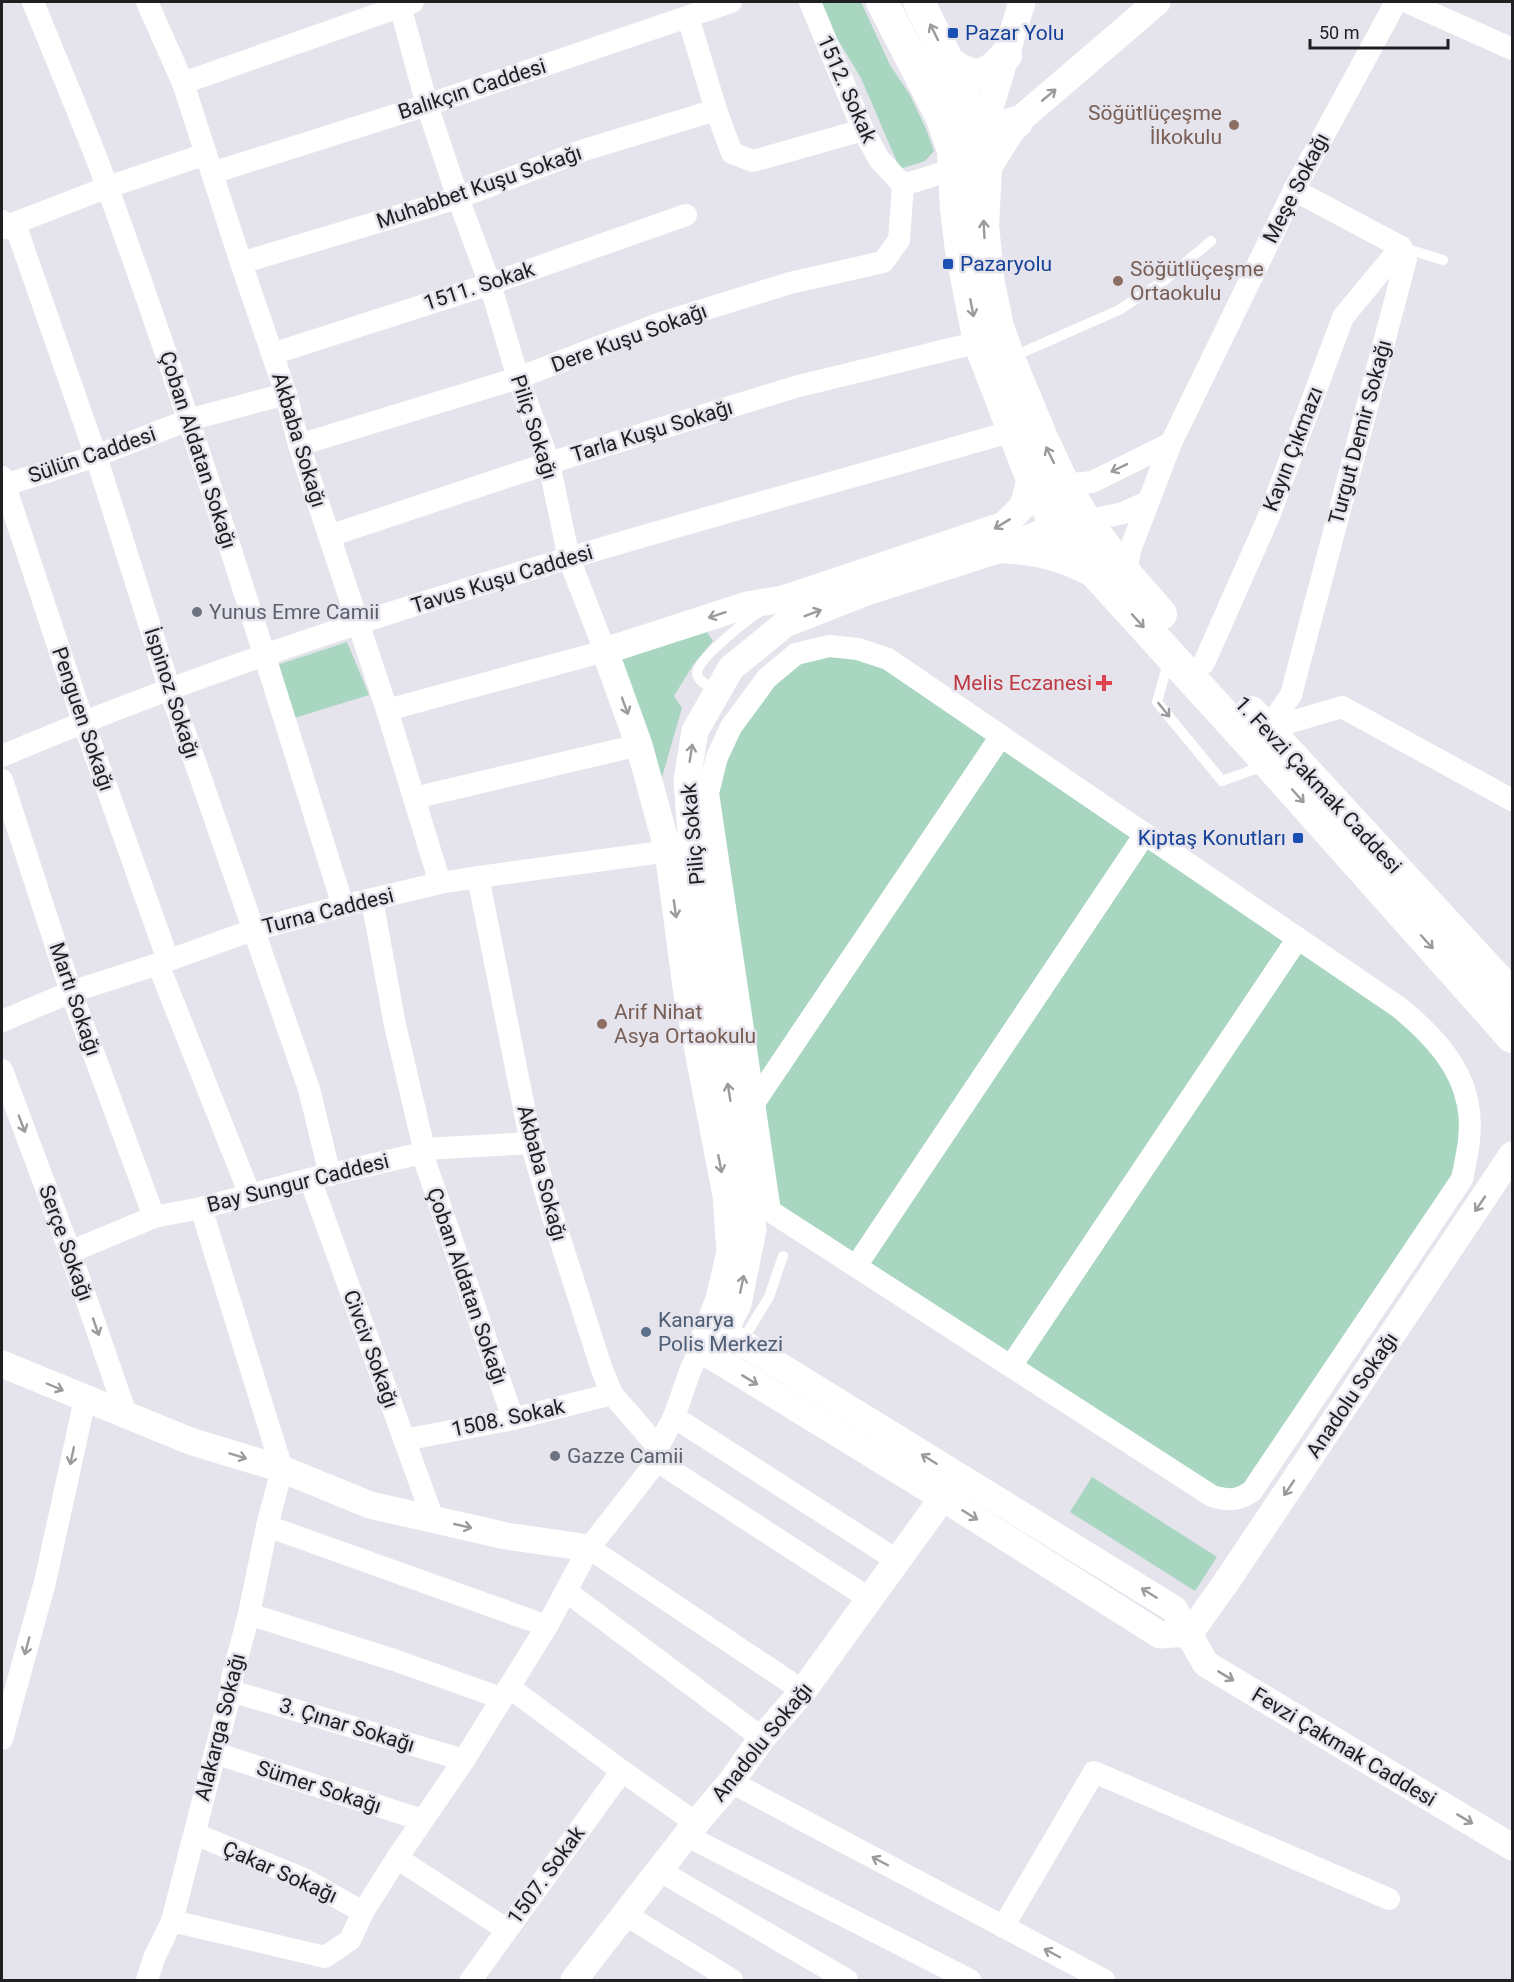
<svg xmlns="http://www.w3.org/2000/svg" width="1514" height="1982" font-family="Roboto,sans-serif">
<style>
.green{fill:#a8d6c0}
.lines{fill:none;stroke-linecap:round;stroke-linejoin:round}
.service{stroke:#fff;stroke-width:10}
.minor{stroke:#fff;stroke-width:22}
.tertiary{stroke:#fff;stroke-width:27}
.secondary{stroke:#fff;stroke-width:32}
.oneway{stroke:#9b9b9c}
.transit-dot{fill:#1a4fb4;stroke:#e5e3ec;stroke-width:2}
.education-dot{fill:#8d6e63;stroke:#e5e3ec;stroke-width:2}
.worship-dot{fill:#6b7280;stroke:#e5e3ec;stroke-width:2}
.health-dot{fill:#e0444e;stroke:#e5e3ec;stroke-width:2}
.service-dot{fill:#5c6f8a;stroke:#e5e3ec;stroke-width:2}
.labels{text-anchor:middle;stroke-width:5;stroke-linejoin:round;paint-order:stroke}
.transit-label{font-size:21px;fill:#164399;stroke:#e5e3ec;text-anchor:start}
.street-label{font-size:21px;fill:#202023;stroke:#e5e3ec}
.education-label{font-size:21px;fill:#785e54;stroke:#e5e3ec;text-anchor:start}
.worship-label{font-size:21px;fill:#5b616d;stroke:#e5e3ec;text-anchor:start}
.health-label{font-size:21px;fill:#be3a42;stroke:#e5e3ec;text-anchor:end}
.service-label{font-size:21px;fill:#4e5e75;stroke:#e5e3ec;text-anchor:start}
</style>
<rect width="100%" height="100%" fill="#e5e3ec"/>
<!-- green -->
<g class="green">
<polygon points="815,2 861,2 890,65 910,95 926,129 934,151 925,161 900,169 861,78"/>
<polygon points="704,628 713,641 693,665 674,696 682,708 662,777 617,657"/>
<polygon points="347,642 369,695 288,720 271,667"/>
<polygon points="830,656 856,658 883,668 990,740 761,1081 719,793 726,760 740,732 774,685 800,663"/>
<polygon points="1000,748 1135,840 857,1255 779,1205 763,1100"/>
<polygon points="1144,846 1287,943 1012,1355 866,1261"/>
<path d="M1297,950C1352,988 1445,1036 1458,1107C1463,1129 1457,1153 1452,1175L1245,1484L1237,1489L1216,1487L1022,1361Z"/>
<polygon points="1092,1477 1217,1557 1195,1591 1070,1512"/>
</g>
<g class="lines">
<!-- service -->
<g class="service">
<polyline points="1404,248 1443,260"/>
<polyline points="1012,357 1119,310 1165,280 1211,241"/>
<polyline points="1169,659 1157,702 1222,781 1266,765"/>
<path d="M717,691C710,687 697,681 697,673C698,658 748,619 761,611"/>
<polyline points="742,1341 769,1297 783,1256"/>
</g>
<!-- minor -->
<g class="minor">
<path d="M33,2C58,64 85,126 108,189C194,425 268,666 343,906"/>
<polyline points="147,2 183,83 241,263 286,394 299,445 387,710 440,883"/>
<polyline points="810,2 863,130 879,159 903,185 955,169"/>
<polyline points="1407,2 1512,49"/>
<polyline points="688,17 716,110 732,153 753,161 863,130"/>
<polyline points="183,83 413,2"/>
<polyline points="212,173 427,105 731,2"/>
<polyline points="2,221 4,227 17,230 96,456 170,690 309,1089 330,1175"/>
<polyline points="2,228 108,187 206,154"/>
<polyline points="241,263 458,198 584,150 716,110"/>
<polyline points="272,354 490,284 686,215"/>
<polyline points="299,445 518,378 658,324 790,283 883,262 899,240 903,185"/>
<polyline points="2,477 83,721 168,960"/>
<polyline points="1064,485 1092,482 1171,443"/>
<polyline points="2,486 96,456 188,420 286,394"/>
<polyline points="1086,521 1123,513 1147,502"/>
<polyline points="329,536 549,463 795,387 979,342"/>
<polyline points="1126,574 1130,550 1171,443 1294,190 1396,2"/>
<path d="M829,646L858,649L888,659L1400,1008C1430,1033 1461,1064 1468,1105C1473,1130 1467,1155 1462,1179L1252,1491C1238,1501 1228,1501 1212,1496L770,1211L708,793L717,757L731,727L767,678L796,654Z"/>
<polyline points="1204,663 1269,516 1343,317 1401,247"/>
<polyline points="387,710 605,651 569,559 549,463 518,378 490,284 458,198 427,105 399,2"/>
<polyline points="1267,729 1291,695 1406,259 1401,247 1294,190"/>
<polyline points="1267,729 1342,707 1512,800"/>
<path d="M2,756C327,617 673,529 1013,431"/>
<polyline points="2,780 71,992 154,1217"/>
<polyline points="414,798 639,745"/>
<polyline points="478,877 531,1143 551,1211 601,1367 612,1394 658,1447"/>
<polyline points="372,900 395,1025 424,1149"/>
<polyline points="158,964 250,1195"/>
<polyline points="2,1021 71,992 158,964 253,930 343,906 440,883 478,877 684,849"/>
<polyline points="2,1070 70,1252 127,1417"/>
<polyline points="754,1103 1001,736"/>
<polyline points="422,1153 513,1419"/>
<polyline points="310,1179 433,1519"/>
<polyline points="70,1252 154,1217 201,1208 310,1179 422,1153 424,1149 531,1143"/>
<polyline points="856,1266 1145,834"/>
<polyline points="1011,1366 1298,938"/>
<polyline points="674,1417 690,1371 700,1349"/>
<polyline points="404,1440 513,1419 612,1394"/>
<polyline points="657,1461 870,1599"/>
<polyline points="267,1526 547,1626"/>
<polyline points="589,1548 803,1691"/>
<polyline points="566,1591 762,1738"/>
<polyline points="249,1614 394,1660 501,1698"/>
<polyline points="509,1687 622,1771 696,1823"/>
<polyline points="231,1691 464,1760"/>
<polyline points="2,1739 45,1582 85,1399"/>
<polyline points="215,1753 422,1820"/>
<polyline points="731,1782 1104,1980"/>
<polyline points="195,1834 306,1880 363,1912"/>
<polyline points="687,1836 970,1980"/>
<polyline points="397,1858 507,1930"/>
<polyline points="660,1871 847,1980"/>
<polyline points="626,1915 732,1980"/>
<polyline points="172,1921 325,1957 350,1940 363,1912 397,1858 464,1760 547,1626 589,1548 657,1461 658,1447 674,1417 898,1561"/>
<polyline points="1003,1927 1094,1772 1389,1899"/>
<polyline points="147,1980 154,1958 172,1921 231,1691 232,1678 249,1614 267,1526 282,1469 201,1208"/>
<polyline points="471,1980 622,1771"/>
</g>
<!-- tertiary -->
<g class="tertiary">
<polyline points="979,144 1022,2"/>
<polyline points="986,171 1017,122 1157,2"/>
<polyline points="1031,477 1023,506 1004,525 783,599 747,605 605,651 639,745 668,851 687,994 726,1195 730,1252 719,1299 700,1349 943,1498 1160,1635 1190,1633 1227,1581 1512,1155"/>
<path d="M1005,550C1039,551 1067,560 1097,576"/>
<polyline points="710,1323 1174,1609 1206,1664 1512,1847"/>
<polyline points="719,1342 738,1304 753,1230 732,1110 692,848 687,780 695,731 731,668 785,624 867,592 998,550 1057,527"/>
<polyline points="2,1364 190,1441 282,1469 370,1505 506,1536 589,1548"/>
<polyline points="574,1980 696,1823 731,1782 762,1738 803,1691 952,1485"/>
</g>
<!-- secondary -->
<g class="secondary">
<polyline points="882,2 941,116 953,150 956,209 961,251 979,342 1031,477 1057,527 1099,577 1269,764 1512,1037"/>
<polyline points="919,2 983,133 986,171 983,226 989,283 998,327 1012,366 1042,438 1064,485 1086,521 1126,574 1161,614"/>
<path d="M948,62C974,80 986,79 1006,55"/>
<polyline points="963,131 983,133 1017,122"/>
<polyline points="1251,712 1512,995"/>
</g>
</g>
<!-- one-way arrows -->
<defs><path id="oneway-shaft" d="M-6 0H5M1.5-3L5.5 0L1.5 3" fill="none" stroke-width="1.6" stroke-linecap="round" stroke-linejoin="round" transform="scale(1.5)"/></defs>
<g class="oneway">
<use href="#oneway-shaft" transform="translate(934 32) rotate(-116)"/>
<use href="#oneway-shaft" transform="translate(1049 95) rotate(-40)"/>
<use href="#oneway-shaft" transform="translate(984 229) rotate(-93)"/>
<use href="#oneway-shaft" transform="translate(972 308) rotate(79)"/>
<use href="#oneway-shaft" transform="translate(1050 455) rotate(-116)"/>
<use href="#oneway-shaft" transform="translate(1119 468) rotate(154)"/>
<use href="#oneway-shaft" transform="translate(1002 524) rotate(149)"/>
<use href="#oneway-shaft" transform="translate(813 613) rotate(-21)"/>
<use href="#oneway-shaft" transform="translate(717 615) rotate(162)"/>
<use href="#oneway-shaft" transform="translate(1138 621) rotate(48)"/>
<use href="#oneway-shaft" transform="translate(625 706) rotate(70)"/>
<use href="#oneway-shaft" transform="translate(1164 710) rotate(51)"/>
<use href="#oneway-shaft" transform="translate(691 753) rotate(-81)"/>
<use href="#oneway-shaft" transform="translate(1298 796) rotate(48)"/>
<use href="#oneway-shaft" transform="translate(675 909) rotate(82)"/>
<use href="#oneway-shaft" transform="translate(1427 942) rotate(48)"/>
<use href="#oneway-shaft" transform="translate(729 1092) rotate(-99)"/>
<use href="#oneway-shaft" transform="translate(22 1124) rotate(69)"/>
<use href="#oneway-shaft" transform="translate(720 1164) rotate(79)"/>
<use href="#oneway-shaft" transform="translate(1480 1204) rotate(124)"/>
<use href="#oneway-shaft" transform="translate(742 1284) rotate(-78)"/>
<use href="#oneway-shaft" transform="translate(96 1327) rotate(71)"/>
<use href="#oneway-shaft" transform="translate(750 1380) rotate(31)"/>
<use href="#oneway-shaft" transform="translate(55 1387) rotate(23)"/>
<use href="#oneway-shaft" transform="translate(72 1456) rotate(102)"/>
<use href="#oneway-shaft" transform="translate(238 1456) rotate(17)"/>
<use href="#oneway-shaft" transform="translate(929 1459) rotate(-148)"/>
<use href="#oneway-shaft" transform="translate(1289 1488) rotate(124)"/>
<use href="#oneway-shaft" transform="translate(970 1515) rotate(32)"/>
<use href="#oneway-shaft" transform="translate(463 1526) rotate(13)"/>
<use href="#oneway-shaft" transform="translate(1149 1593) rotate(-148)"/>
<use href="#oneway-shaft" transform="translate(27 1646) rotate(105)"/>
<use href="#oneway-shaft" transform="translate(1226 1676) rotate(31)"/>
<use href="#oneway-shaft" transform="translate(1465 1819) rotate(31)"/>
<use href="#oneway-shaft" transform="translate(880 1861) rotate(-152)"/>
<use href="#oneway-shaft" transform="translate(1052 1953) rotate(-152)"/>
</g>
<!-- markers -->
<g class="transit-dot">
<rect x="947" y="27" width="12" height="12" rx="3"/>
<rect x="942" y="258" width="12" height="12" rx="3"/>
<rect x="1292" y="832" width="12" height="12" rx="3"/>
</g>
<g class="education-dot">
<circle cx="1234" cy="125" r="6"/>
<circle cx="1118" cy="281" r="6"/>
<circle cx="602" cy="1024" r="6"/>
</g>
<g class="worship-dot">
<circle cx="197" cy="612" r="6"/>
<circle cx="555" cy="1456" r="6"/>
</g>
<path class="health-dot" d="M1101 674h6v6h6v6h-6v6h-6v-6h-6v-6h6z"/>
<circle class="service-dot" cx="646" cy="1332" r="6"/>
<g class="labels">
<!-- transit labels -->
<g class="transit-label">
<text x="965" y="40">Pazar Yolu</text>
<text x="960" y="271">Pazaryolu</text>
<text x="1286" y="845" text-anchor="end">Kiptaş Konutları</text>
</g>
<!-- street labels -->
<g class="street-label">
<text transform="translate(472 89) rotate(-18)" y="7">Balıkçın Caddesi</text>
<text transform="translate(847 89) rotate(66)" y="7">1512. Sokak</text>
<text transform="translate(479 187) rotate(-19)" y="7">Muhabbet Kuşu Sokağı</text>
<text transform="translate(1296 188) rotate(-63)" y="7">Meşe Sokağı</text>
<text transform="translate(479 286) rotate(-18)" y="7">1511. Sokak</text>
<text transform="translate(629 338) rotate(-20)" y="7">Dere Kuşu Sokağı</text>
<text transform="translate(534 427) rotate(72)" y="7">Piliç Sokağı</text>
<text transform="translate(652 431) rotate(-17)" y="7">Tarla Kuşu Sokağı</text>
<text transform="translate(1360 432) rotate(-75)" y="7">Turgut Demir Sokağı</text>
<text transform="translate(299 440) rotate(73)" y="7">Akbaba Sokağı</text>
<text transform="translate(1293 449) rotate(-69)" y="7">Kayın Çıkmazı</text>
<text transform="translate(198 450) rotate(72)" y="7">Çoban Aldatan Sokağı</text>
<text transform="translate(92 455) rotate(-19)" y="7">Sülün Caddesi</text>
<text transform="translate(502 579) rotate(-17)" y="7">Tavus Kuşu Caddesi</text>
<text transform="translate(172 693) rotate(72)" y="7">İspinoz Sokağı</text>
<text transform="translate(83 719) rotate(71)" y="7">Penguen Sokağı</text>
<text transform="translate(1318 785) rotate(47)" y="7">1. Fevzi Çakmak Caddesi</text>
<text transform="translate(693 834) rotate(-95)" y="7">Piliç Sokak</text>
<text transform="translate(328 911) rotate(-14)" y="7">Turna Caddesi</text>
<text transform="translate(75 999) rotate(71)" y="7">Martı Sokağı</text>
<text transform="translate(542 1173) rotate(75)" y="7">Akbaba Sokağı</text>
<text transform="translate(298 1183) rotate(-14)" y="7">Bay Sungur Caddesi</text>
<text transform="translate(66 1243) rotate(70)" y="7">Serçe Sokağı</text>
<text transform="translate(467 1286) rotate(71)" y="7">Çoban Aldatan Sokağı</text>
<text transform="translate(371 1349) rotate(70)" y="7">Civciv Sokağı</text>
<text transform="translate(1352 1395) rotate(-56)" y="7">Anadolu Sokağı</text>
<text transform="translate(508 1418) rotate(-12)" y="7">1508. Sokak</text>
<text transform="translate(347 1725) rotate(17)" y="7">3. Çınar Sokağı</text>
<text transform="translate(220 1727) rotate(-76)" y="7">Alakarga Sokağı</text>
<text transform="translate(762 1742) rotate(-51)" y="7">Anadolu Sokağı</text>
<text transform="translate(1344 1747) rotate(31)" y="7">Fevzi Çakmak Caddesi</text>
<text transform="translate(319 1787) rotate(18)" y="7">Sümer Sokağı</text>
<text transform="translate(280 1872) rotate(24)" y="7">Çakar Sokağı</text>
<text transform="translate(546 1875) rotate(-54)" y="7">1507. Sokak</text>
</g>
<!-- education labels -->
<g class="education-label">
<text x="1222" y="120" text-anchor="end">Söğütlüçeşme<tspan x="1222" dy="24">İlkokulu</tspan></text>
<text x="1130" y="276">Söğütlüçeşme<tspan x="1130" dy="24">Ortaokulu</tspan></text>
<text x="614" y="1019">Arif Nihat<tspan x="614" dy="24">Asya Ortaokulu</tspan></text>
</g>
<!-- worship labels -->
<g class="worship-label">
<text x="209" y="619">Yunus Emre Camii</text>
<text x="567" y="1463">Gazze Camii</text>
</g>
<!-- health labels -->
<g class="health-label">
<text x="1092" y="690">Melis Eczanesi</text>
</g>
<!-- service labels -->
<g class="service-label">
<text x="658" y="1327">Kanarya<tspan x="658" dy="24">Polis Merkezi</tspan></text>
</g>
</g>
<!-- border -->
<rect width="1514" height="1982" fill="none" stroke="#202023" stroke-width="6"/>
<!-- scale -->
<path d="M1310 39v9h138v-9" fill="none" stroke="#202023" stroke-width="3"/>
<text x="1319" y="39" font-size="18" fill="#202023" stroke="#e5e3ec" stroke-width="4.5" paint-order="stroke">50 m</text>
</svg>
